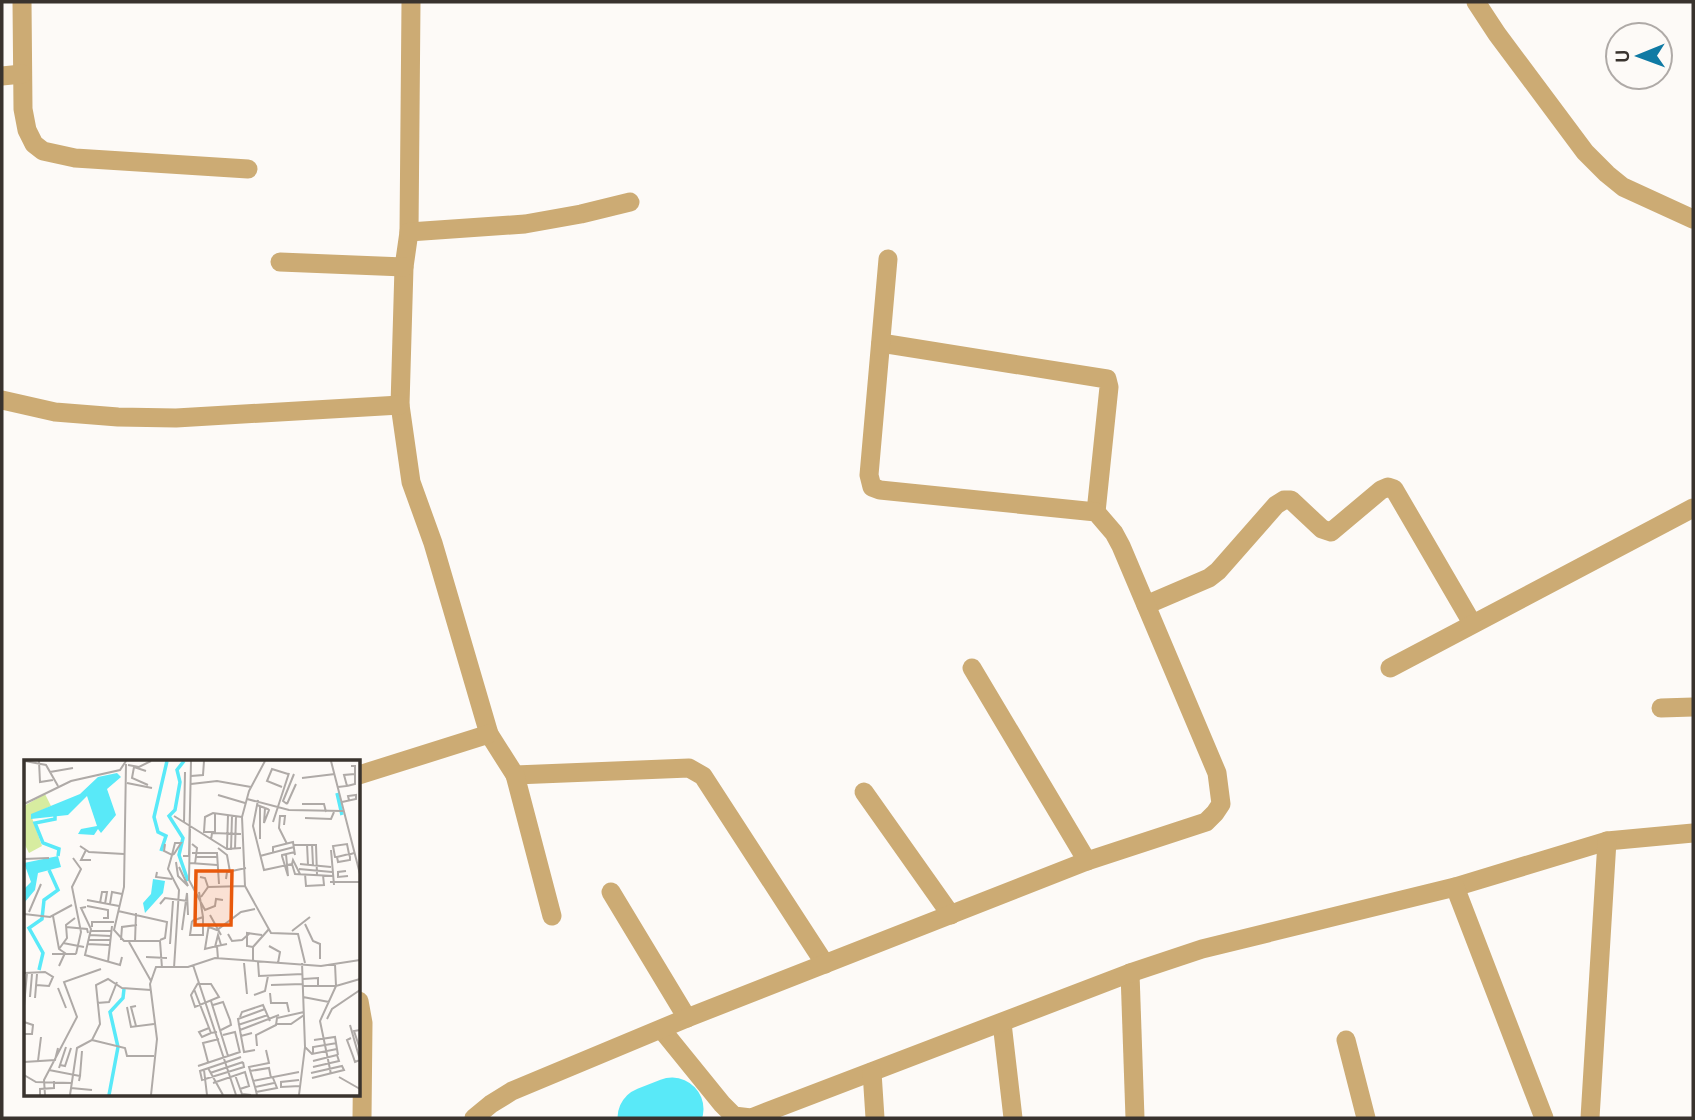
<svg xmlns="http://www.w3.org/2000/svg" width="1695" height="1120" font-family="'Space Grotesk',sans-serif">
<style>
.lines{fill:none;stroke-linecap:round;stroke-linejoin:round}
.river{stroke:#59e9f8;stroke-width:63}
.minor{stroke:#ccab74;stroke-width:19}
.inset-river{fill:none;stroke:#59e9f8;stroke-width:3.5}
.inset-road{fill:none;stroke:#afaaa7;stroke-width:2}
.view{fill:#e8590c;fill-opacity:0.15;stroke:#e8590c;stroke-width:3.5}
.inset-edge{fill:none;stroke:#39332e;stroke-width:3.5}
</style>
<rect width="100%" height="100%" fill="#fdfaf7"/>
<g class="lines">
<!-- river -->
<polyline class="river" points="649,1118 672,1109"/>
<!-- minor -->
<g class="minor">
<polyline points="22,2 23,109 27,130 34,144 43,151 75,158 248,169"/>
<polyline points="411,2 409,232 404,267 400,405 411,482 433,543 489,734 515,775 689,768 703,776 825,964"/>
<polyline points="1476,2 1497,34 1585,152 1607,174 1623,187 1693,219"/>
<polyline points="2,76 22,74"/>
<polyline points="409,232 525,224 581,214 630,202"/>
<polyline points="280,262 404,267"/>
<polyline points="881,343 1107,379 1109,387 1096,512"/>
<polyline points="2,400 55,412 118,417 176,418 400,405"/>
<polyline points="1146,605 1209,578 1218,571 1276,505 1284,500 1291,500 1322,529 1331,532 1381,490 1388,487 1394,489 1472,623"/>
<polyline points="972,668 1087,861"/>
<polyline points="1390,668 1693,508"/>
<polyline points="1661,708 1693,707"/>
<polyline points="359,775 489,734"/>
<polyline points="515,775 552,916"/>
<polyline points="864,792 951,915"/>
<polyline points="1455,887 1607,841 1693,833"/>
<polyline points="611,892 687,1018"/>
<polyline points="1130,973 1135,1118"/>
<polyline points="359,1001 363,1023 362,1118"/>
<polyline points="1002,1023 1013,1118"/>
<polyline points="662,1030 722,1104 734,1116 751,1118 1130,973 1202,949 1455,887 1544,1118"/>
<polyline points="1346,1040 1366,1118"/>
<polyline points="872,1072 875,1118"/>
<polyline points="474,1118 491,1104 512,1091 687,1018 1087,861 1206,822 1215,813 1221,804 1217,773 1121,546 1114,533 1096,512 880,490 872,487 869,475 888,259"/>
<polyline points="1590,1118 1607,841"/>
</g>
</g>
<!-- overview -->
<g transform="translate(24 760)">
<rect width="336" height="336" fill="#fdfaf7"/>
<path d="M21,34L27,46L7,55L18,86L5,93L0,83V46Z" fill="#d7eca0"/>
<path d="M93,13L97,17L83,29L92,55L77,73L74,69L70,75L54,74L57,69L73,66L63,36L44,55L7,59V54L56,34L74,17ZM34,96L37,107L14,113L11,130L0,143V129L7,122L0,103ZM129,119L141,121L139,133L121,153L119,143L127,134Z" fill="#59e9f8"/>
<path class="inset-river" d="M160,1L153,10L156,22L151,50L145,56L159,78L155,95L164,121M313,33L318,55M31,55V59L11,63L19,83L35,89L34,96M137,91L142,76L134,72L130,57L143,1M15,210L19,193L5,168L18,159L20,140L34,130L25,110M85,335L94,287L86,252L99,238L100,229"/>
<path class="inset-road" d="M1,1L22,5L34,26M15,1L16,22L29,20M241,1L225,31L218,57L221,126L247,173L274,174L281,203M307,1L336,114M102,4L100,127L90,170L100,181H136L138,208M104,5L115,7L127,1M122,11L110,7L108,18L124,25M26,12L49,8M167,16L179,15L180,1M278,18L311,14M103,23L128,28M167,24L193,21L227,27M323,26L331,24V6H327M258,27L243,21L248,9L264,14M314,27L323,26L320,15L331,14M194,35L221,43M223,39L265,50L319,51M234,40L229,66L240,110L268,104L269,100L276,114M318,42L332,39V35L324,36L325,40M0,44L47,21L96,10L102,1M263,44L259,41L270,14M263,44L272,24M278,44H300L302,52M233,45L241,48L244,49L245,50L240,63L241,48M150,56L203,89L217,88M281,58L307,59L310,52M249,62L265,13M160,63L161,12M260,65L261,56H256L255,68L263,84M166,69L165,120L181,150L191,146L192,139L199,140M179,72H191V54M180,72L181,57L189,53L218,57M236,79V46M187,80L188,73L217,74M141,84L140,91L148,95L150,94L157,83H151L148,95L144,109L155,130L150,208M168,84L173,88L171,104M283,84L284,105M288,84L289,105M270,85H292L293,115M56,86L65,92L100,94M194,88L203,95L206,112M203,88L204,55M211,89L212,56M62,90L57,100H67M207,90L208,56M307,90L310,125M249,92V87L269,82L271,95M168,93H193L195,124M262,94L264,116L258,96V95L271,92M159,96H165L167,1M236,96L270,87M172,97H194M313,97L314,102L326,100V97L325,94L323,84L309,86L311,97H313L325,94H327L330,93H331M49,98L57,109L48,127L57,172L52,194M0,99L25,98M152,102L154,116L164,126L155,107M166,103L193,105M268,104L271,114L309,116M276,104L307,107M275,109L308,112M322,111L314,112V117L324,116M133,112L132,117L148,119M281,114L282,126L300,125L299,115M176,117L181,118L184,127L177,137M202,119L203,112L222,108M306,122H336M184,127L221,126M163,133L164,155M63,140L95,146M76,143L78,132H83L81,144M86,144L88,132L98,134M136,144L141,138L164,141M63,146L84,150V158H79M62,147L57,148L67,169L61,195L96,205L98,197M94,151L143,162L141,178L136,180M5,152L17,124M0,154L26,157L48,145M186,155L197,175M29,156L35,189L41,193L35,206M168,161L166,175H179V157M168,161L179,157L175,132M185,164L181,189L193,186M281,164L289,181L296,184V199M42,167L63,169L64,173M68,167V162H90M185,167L193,170L217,152L231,149M158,170L163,133M66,171H88M268,171L286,157M204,174L208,181L218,180L226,173M65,175L87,176M64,180H87M97,180L98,167L113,165M105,182L127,221M111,182L112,153M39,183L60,187M63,184L85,185M146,184L149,141M245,186L256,192L254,203M191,187L194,175L197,185M229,187L223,186V173L238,175M35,189L43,178L42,165L51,158M28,194H52M122,197L143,198M194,199L193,186L203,184M84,202L88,166M229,202V187L245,169M234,202L235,216L279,214M220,203L223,234M169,205L212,335M0,213L21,212L29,217L25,226L12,225M279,219L294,218V225M174,223L167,235L171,247L195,237L187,224H174M247,225L279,224M279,226H312L336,219M34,228L42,248M170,229L187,273L193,272M246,233L247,243H263L265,252M230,235L241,231L244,216M6,237L8,214M279,237L305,242M11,238L13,214M187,241L204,296M73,243L85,242L93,222M189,245L199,242L206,260L207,265L197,270M0,246L3,213M103,247L107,267L130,264M216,257L218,252L239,245L246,261M303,259L308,249L336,230M0,262L9,265L8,274H0M252,264H267L280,255M214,265L244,255M326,265L336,300M112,266L107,247L112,246M185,268L175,272L178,277L187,273M216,270L255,255M336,270L330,271L336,289M228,273L217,276L214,259L241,249M199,275L211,272L216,293M217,276L220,292L231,290M327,278L323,280L329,296L331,302L336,300M68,280L101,288L103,296H130M290,280L311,277L314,295M233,286L232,275L252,265L253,258L280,252M281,287L288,294L313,289M289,293V287L313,283M217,297L176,311L178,320L220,307L219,302M14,301L17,277M289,301L313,295M0,302L31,300L34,288M184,302L179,283L195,279M36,305L41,306L47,288M174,306L216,292M289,307L315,301L313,295M35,308L42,287M184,308L199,335M25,310L56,316L55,321M180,310L183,335M226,311L245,308L247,318M186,313L219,302M287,313L318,306L320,310L288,318M307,314L296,261L312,226L311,204M0,315L12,322L48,323M211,315L218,334L227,335M56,316L58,291M315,317L336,329M275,320L257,322V327L276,326M229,321L275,312M189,323L221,312L225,326L216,329M231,327L225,307L245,303L242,290M47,328L68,330M232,332L253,328L249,318M16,335V329L30,328V321M21,335L20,320L53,257L40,222L77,209M46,335L53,288L68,280L76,264L72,225L84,219L98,228L127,230M127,335L133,279L126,224L132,207H164L191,198L297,206L336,200M233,335L231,327L250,323M275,335L281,287L278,203"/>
<path class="view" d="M172,111H208L207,165H171Z"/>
<rect width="336" height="336" class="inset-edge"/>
</g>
<!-- border -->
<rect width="1695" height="1120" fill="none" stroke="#39332e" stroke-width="7"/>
<!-- north arrow -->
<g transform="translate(1639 56) rotate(269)"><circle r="33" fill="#fdfaf7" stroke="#afaaa7" stroke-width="2"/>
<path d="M0-5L12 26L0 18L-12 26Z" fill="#0f7aa4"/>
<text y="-10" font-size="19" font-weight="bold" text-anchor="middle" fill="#39332e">U</text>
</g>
</svg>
